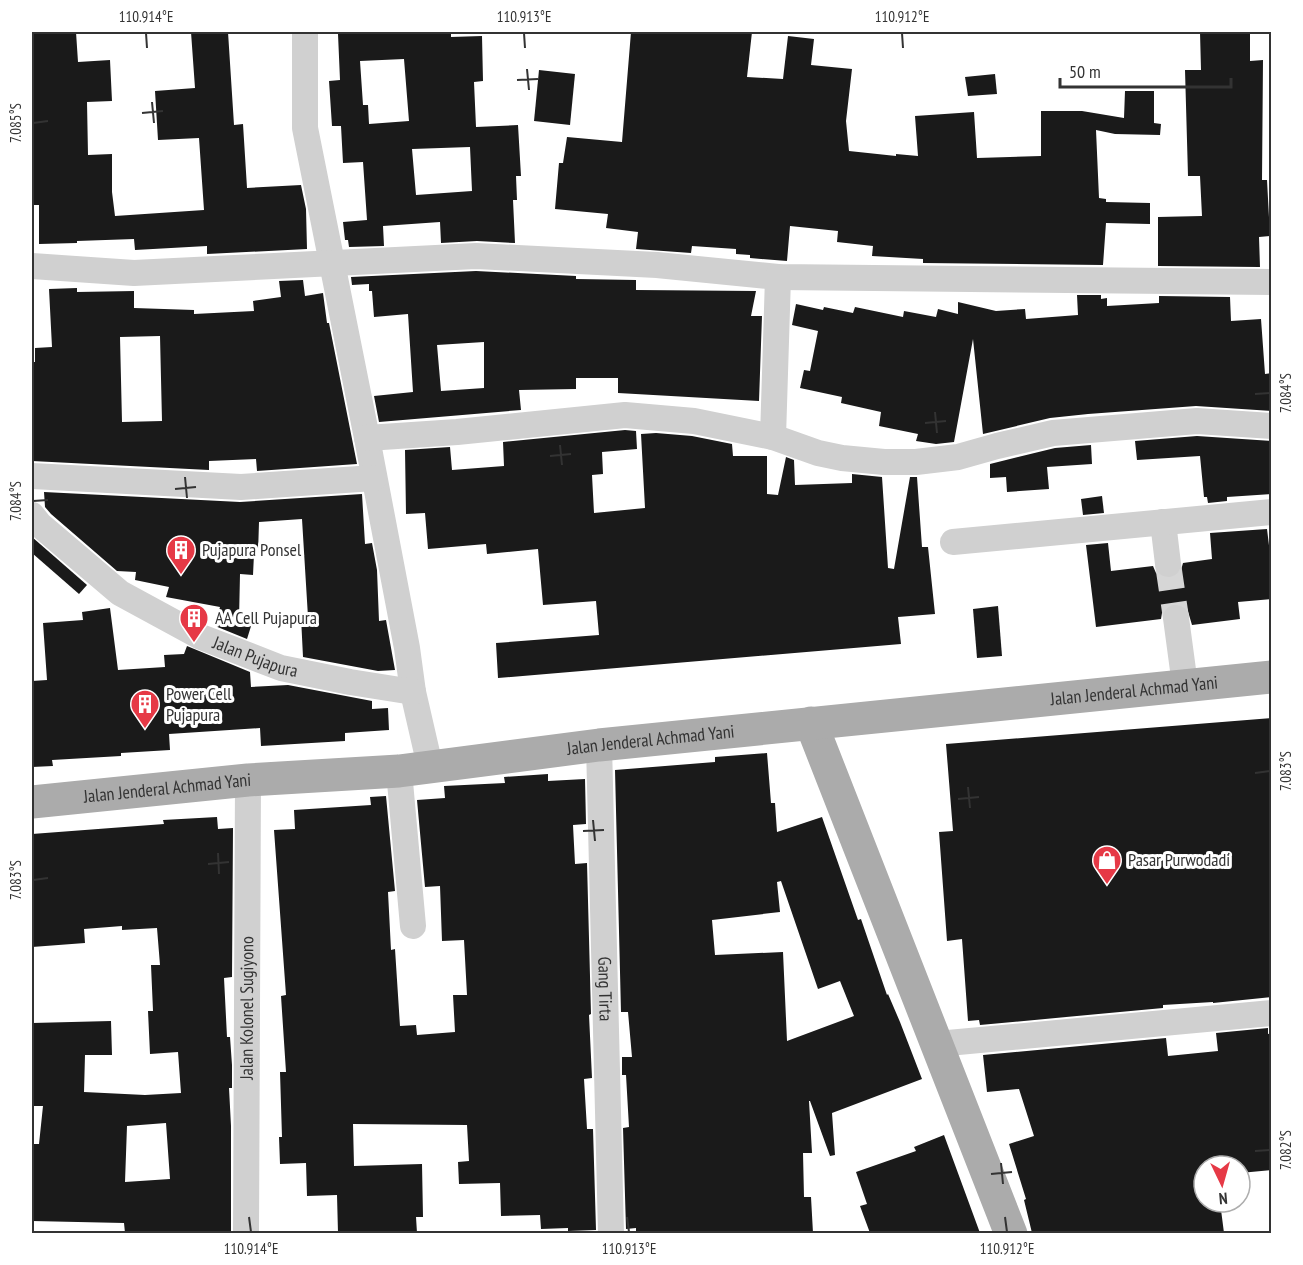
<svg xmlns="http://www.w3.org/2000/svg" width="1303" height="1265" font-family="'PT Sans Narrow',sans-serif">
<style>
.building{fill:#1a1a1a;fill-rule:evenodd}
.lines{fill:none;stroke-linecap:round;stroke-linejoin:round}
.minor-tunnel{stroke:#d6d6d6;stroke-width:26;stroke-dasharray:26 13;stroke-linecap:butt}
.minor{stroke:#d0d0d0;stroke-width:26}
.major{stroke:#ababab;stroke-width:33}
.ticks{fill:none;stroke:#333;stroke-width:2}
.labels{text-anchor:middle;stroke-width:6;stroke-linejoin:round;paint-order:stroke}
.poi-label{font-size:18px;fill:#333;stroke:#fff;text-anchor:start}
.street-label{font-size:18px;fill:#333;stroke:#fff}
.neatline{fill:none;stroke:#333;stroke-width:2}
.ticks-label{font-size:15px;text-anchor:middle;fill:#333}
</style>
<rect width="100%" height="100%" fill="#fff"/>
<!-- building -->
<g class="building">
<polygon points="32,32 76,32 78,62 110,60 112,101 87,102 88,155 112,154 112,192 115,216 204,210 199,138 158,140 155,91 195,88 191,32 228,32 234,125 243,124 247,188 301,185 306,209 307,249 207,254 207,246 135,250 134,239 77,241 77,243 39,244 39,205 32,205"/>
<path d="M392,32H451V37L482,36L483,81L474,82L476,127L518,125L521,176H516L517,200H513L515,243L477,241L441,243L440,222L383,226L384,246L349,247L348,240H345L343,222L367,220L363,162L343,163L341,126H332L329,81L340,80L338,34ZM404,59L409,121L369,124L368,105H363L360,61ZM470,147L472,191L416,195L412,149Z"/>
<polygon points="631,32 752,32 747,77 783,79 788,36 814,39 811,65 852,69 846,121 849,151 896,156 896,154 918,156 915,116 974,112 977,158 1041,156 1041,111 1082,111 1124,118 1125,91 1154,91 1154,123 1161,124 1160,135 1115,134 1096,130 1099,198 1106,199 1106,202 1150,203 1150,224 1106,223 1103,265 923,263 923,259 872,256 873,246 837,242 838,231 790,226 787,261 750,258 750,255 736,254 736,249 692,246 691,253 636,249 638,232 606,228 608,214 555,209 559,163 563,163 567,137 622,142"/>
<polygon points="1200,32 1250,32 1250,61 1263,60 1262,180 1267,180 1270,236 1259,237 1260,267 1158,266 1158,217 1202,216 1200,176 1188,176 1185,70 1201,70"/>
<polygon points="539,70 575,74 570,125 534,121"/>
<polygon points="995,74 997,94 968,96 965,77"/>
<path d="M476,271L576,276V279L636,280V290L756,291L751,316H762L759,401L618,393V378H576V389L519,390L521,410L379,422L374,396L413,392L408,314L374,317L372,291H369V284L352,285L351,277ZM484,342V388L441,391L437,345Z"/>
<path d="M303,280L305,296L323,293L327,323H329L357,464L257,471L256,459L209,461V470L32,461V362H35V348L52,347L49,289L77,288V292L134,291V308L194,310V314L254,311L253,301L281,297L279,281ZM160,336L162,421L122,422L120,337Z"/>
<polygon points="1077,295 1101,295 1101,299 1107,298 1107,306 1159,303 1159,296 1230,297 1231,321 1261,319 1265,374 1272,373 1272,411 1196,406 1088,414 1050,418 983,434 973,339 954,442 936,444 916,441 918,434 879,426 881,412 841,403 842,397 800,388 804,370 810,371 818,331 792,325 796,304 823,310 824,307 853,313 855,307 903,317 904,311 936,317 938,309 958,314 958,302 996,311 1025,309 1026,319 1078,315"/>
<polygon points="625,430 636,431 637,449 602,452 603,474 592,475 594,513 645,508 641,434 656,433 692,436 732,444 733,456 767,456 767,494 778,495 786,457 794,460 795,485 852,483 852,474 882,477 888,568 894,569 910,477 917,477 922,547 928,547 935,614 898,617 901,644 498,678 496,643 599,635 596,601 543,605 538,549 487,554 486,544 428,549 425,513 406,514 405,450 450,447 452,470 504,466 503,442"/>
<polygon points="1197,436 1272,441 1272,494 1227,497 1227,501 1208,503 1207,497 1204,497 1200,456 1137,460 1135,441"/>
<polygon points="1091,445 1092,464 1047,467 1049,489 1007,492 1006,477 990,478 990,464 1055,448"/>
<polygon points="44,492 240,502 362,494 365,544 372,543 377,570 379,621 386,620 395,670 378,671 303,657 301,617 308,617 302,519 259,522 258,554 254,554 253,575 240,574 239,620 252,623 247,639 215,626 220,607 166,597 169,587 135,580 136,572 117,571 51,514 45,507"/>
<polygon points="1102,496 1104,513 1083,515 1081,499"/>
<polygon points="1267,529 1272,570 1272,599 1238,602 1240,619 1192,625 1187,608 1181,604 1175,603 1166,607 1162,613 1161,619 1096,627 1086,545 1108,543 1111,571 1153,566 1156,573 1163,578 1169,579 1177,576 1181,570 1183,563 1212,559 1210,533"/>
<polygon points="32,537 87,585 79,594 32,553"/>
<polygon points="998,606 1002,656 977,658 973,609"/>
<polygon points="110,608 118,670 165,667 164,655 184,654 187,646 250,672 251,687 288,685 372,701 372,709 388,708 389,730 345,733 345,741 261,746 260,728 169,734 170,750 121,753 121,756 52,760 53,766 32,767 32,681 47,680 43,623 83,620 82,612"/>
<polygon points="1272,718 1272,997 1213,1003 1213,1002 1163,1005 1163,1008 980,1025 979,1020 968,1021 962,939 947,941 939,832 953,831 946,744"/>
<path d="M767,753L771,803H775L777,832L822,817L858,920L861,919L887,995L888,994L900,1022L922,1079L832,1113L835,1155L830,1156L810,1101H809L812,1153H803L804,1197H811L813,1233H636V1228L626,1229L623,1128L629,1127L626,1075H622V1057H632L628,1012H621L615,770L715,762V757ZM781,881L818,989L840,981L854,1016L787,1041L783,952L715,955L712,920L780,912L777,882Z"/>
<polygon points="548,774 548,781 585,779 586,824 573,825 575,864 587,863 591,1014 589,1015 592,1078 584,1079 587,1129 593,1129 596,1230 568,1231 568,1228 541,1229 540,1215 501,1216 500,1183 459,1184 458,1162 469,1161 467,1125 353,1124 354,1166 422,1164 423,1217 416,1217 417,1233 338,1233 337,1195 307,1196 306,1163 280,1164 279,1137 282,1137 280,1072 286,1072 281,996 286,995 274,830 295,829 294,810 371,805 370,797 386,796 395,891 388,892 391,950 395,949 400,1026 416,1025 417,1035 455,1032 453,995 467,995 464,940 442,941 440,886 425,887 417,800 445,798 444,786 505,783 504,777"/>
<path d="M217,817L218,829L233,828L232,977L224,978L227,1037H230L232,1065V1088H229L231,1126V1233H125L124,1223L32,1221V1144H39L43,1106H32V1023L111,1021L112,1055H85L84,1092L145,1095L181,1093L178,1052L150,1054L148,1011H153L151,965H160L157,928L122,930V926L84,929L85,943L32,947V834L164,824L163,820ZM166,1123L170,1179L125,1182L127,1126Z"/>
<polygon points="1268,1028 1268,1034 1272,1033 1272,1170 1240,1173 1240,1166 1204,1166 1204,1202 1220,1202 1224,1233 1032,1233 1024,1200 1026,1199 1009,1144 1034,1136 1019,1089 987,1092 983,1055 1166,1038 1168,1056 1218,1051 1216,1033"/>
<polygon points="944,1135 980,1233 870,1233 860,1206 867,1204 856,1172 916,1151 914,1147"/>
</g>
<g class="lines">
<!-- minor-tunnel -->
<polyline class="minor-tunnel" points="1168,564 1176,618"/>
<!-- minor -->
<g class="minor">
<polyline points="305,32 305,128 367,438 407,648 413,692 430,766"/>
<polyline points="32,266 134,273 476,256 657,265 778,277 1272,282"/>
<polyline points="773,437 778,277"/>
<polyline points="367,438 457,432 625,415 694,421 773,437 818,453 842,458 884,462 916,462 958,457 997,446 1053,433 1197,421 1272,426"/>
<polyline points="32,476 241,487 374,478"/>
<path id="s1" d="M32,515L40,525L120,593L201,637L281,668L350,682L413,692"/>
<polyline points="1163,522 1168,564"/>
<polyline points="953,542 1272,512"/>
<polyline points="1176,618 1185,685"/>
<path id="s2" d="M599,745L611,1234"/>
<polyline points="399,771 413,926"/>
<polyline points="937,1044 1272,1013"/>
<path id="s3" d="M246,1234L248,780"/>
</g>
<!-- major -->
<g class="major">
<polyline points="811,723 1011,1234"/>
<path id="s4" d="M32,802L248,780L399,771L599,745L1272,677"/>
</g>
</g>
<!-- ticks -->
<path class="ticks" d="M146,33L147,48M524,33L525,48M902,33L903,48M527,69L529,90M517,80L538,79M152,102L154,123M142,113L163,111M33,123L48,121M1255,394L1270,393M935,412L937,433M925,423L946,421M560,445L562,465M550,456L571,454M185,477L187,498M175,489L196,487M33,501L48,500M1255,773L1270,771M968,787L970,808M958,799L979,797M593,820L595,841M583,831L604,830M218,853L219,874M208,864L229,862M33,880L48,878M1255,1151L1270,1150M1001,1163L1003,1184M991,1174L1012,1172M249,1217L251,1232M627,1217L629,1232M1005,1217L1007,1232"/>
<!-- icons -->
<defs>
<g id="building-pin" transform="scale(1.5)"><path d="M0 17L-7.5 6A9.5 9.5 0 1 1 7.5 6Z" fill="#e63946" stroke="#fff"/><path d="M-4-6H4V6H1V3H-1V6H-4ZM-2.5-4.3h1.7v1.8h-1.7ZM.8-4.3h1.7v1.8H.8ZM-2.5-1h1.7V.8h-1.7ZM.8-1h1.7V.8H.8Z" fill="#fff"/></g>
<g id="shop-pin" transform="scale(1.5)"><path d="M0 17L-7.5 6A9.5 9.5 0 1 1 7.5 6Z" fill="#e63946" stroke="#fff"/><path d="M-5-2.5h2.3a2.7 3.5 0 0 1 5.4 0H5L5.5 6h-11ZM-1.5-2.5h3a1.5 2.3 0 0 0-3 0Z" fill="#fff"/></g>
</defs>
<g fill-rule="evenodd">
<use href="#building-pin" x="181" y="550"/>
<use href="#building-pin" x="194" y="618"/>
<use href="#building-pin" x="145" y="704"/>
<use href="#shop-pin" x="1107" y="860"/>
</g>
<g class="labels">
<!-- poi labels -->
<g class="poi-label">
<text x="202" y="556">Pujapura Ponsel</text>
<text x="215" y="624">AA Cell Pujapura</text>
<text x="166" y="700">Power Cell<tspan x="166" dy="21">Pujapura</tspan></text>
<text x="1128" y="866">Pasar Purwodadi</text>
</g>
<!-- street labels -->
<g class="street-label">
<text dy="6" stroke="none"><textPath href="#s1" startOffset="268">Jalan Pujapura</textPath></text>
<text dy="6" stroke="none"><textPath href="#s4" startOffset="1108">Jalan Jenderal Achmad Yani</textPath></text>
<text dy="6" stroke="none"><textPath href="#s4" startOffset="622">Jalan Jenderal Achmad Yani</textPath></text>
<text dy="6" stroke="none"><textPath href="#s4" startOffset="136">Jalan Jenderal Achmad Yani</textPath></text>
<text dy="6" stroke="none"><textPath href="#s2" startOffset="244">Gang Tirta</textPath></text>
<text dy="6" stroke="none"><textPath href="#s3" startOffset="226">Jalan Kolonel Sugiyono</textPath></text>
</g>
</g>
<!-- border -->
<rect width="1303" height="1265" fill="none" stroke="#ffffff" stroke-width="66"/>
<!-- north arrow -->
<g transform="translate(1222 1184) rotate(175)"><circle r="28" fill="#ffffff" stroke="#adadad" stroke-width="1.5"/>
<path d="M0-4.5L10 22L0 15L-10 22Z" fill="#e63946"/>
<text y="-9" font-size="16" font-weight="bold" text-anchor="middle" fill="#333333">N</text>
</g>
<!-- scale -->
<path d="M1060 78v9h171v-9" fill="none" stroke="#333333" stroke-width="3"/>
<text x="1069" y="78" font-size="18" fill="#333333" stroke="#ffffff" stroke-width="4.5" paint-order="stroke">50 m</text>
<rect x="33" y="33" width="1237" height="1199" class="neatline"/>
<g class="ticks-label">
<text x="146" y="22">110.914°E</text>
<text x="524" y="22">110.913°E</text>
<text x="902" y="22">110.912°E</text>
<text transform="translate(16 123) rotate(-90)" y="5">7.085°S</text>
<text transform="translate(1286 393) rotate(-90)" y="5">7.084°S</text>
<text transform="translate(16 501) rotate(-90)" y="5">7.084°S</text>
<text transform="translate(1286 771) rotate(-90)" y="5">7.083°S</text>
<text transform="translate(16 880) rotate(-90)" y="5">7.083°S</text>
<text transform="translate(1286 1150) rotate(-90)" y="5">7.082°S</text>
<text x="251" y="1254">110.914°E</text>
<text x="629" y="1254">110.913°E</text>
<text x="1007" y="1254">110.912°E</text>
</g>
</svg>
